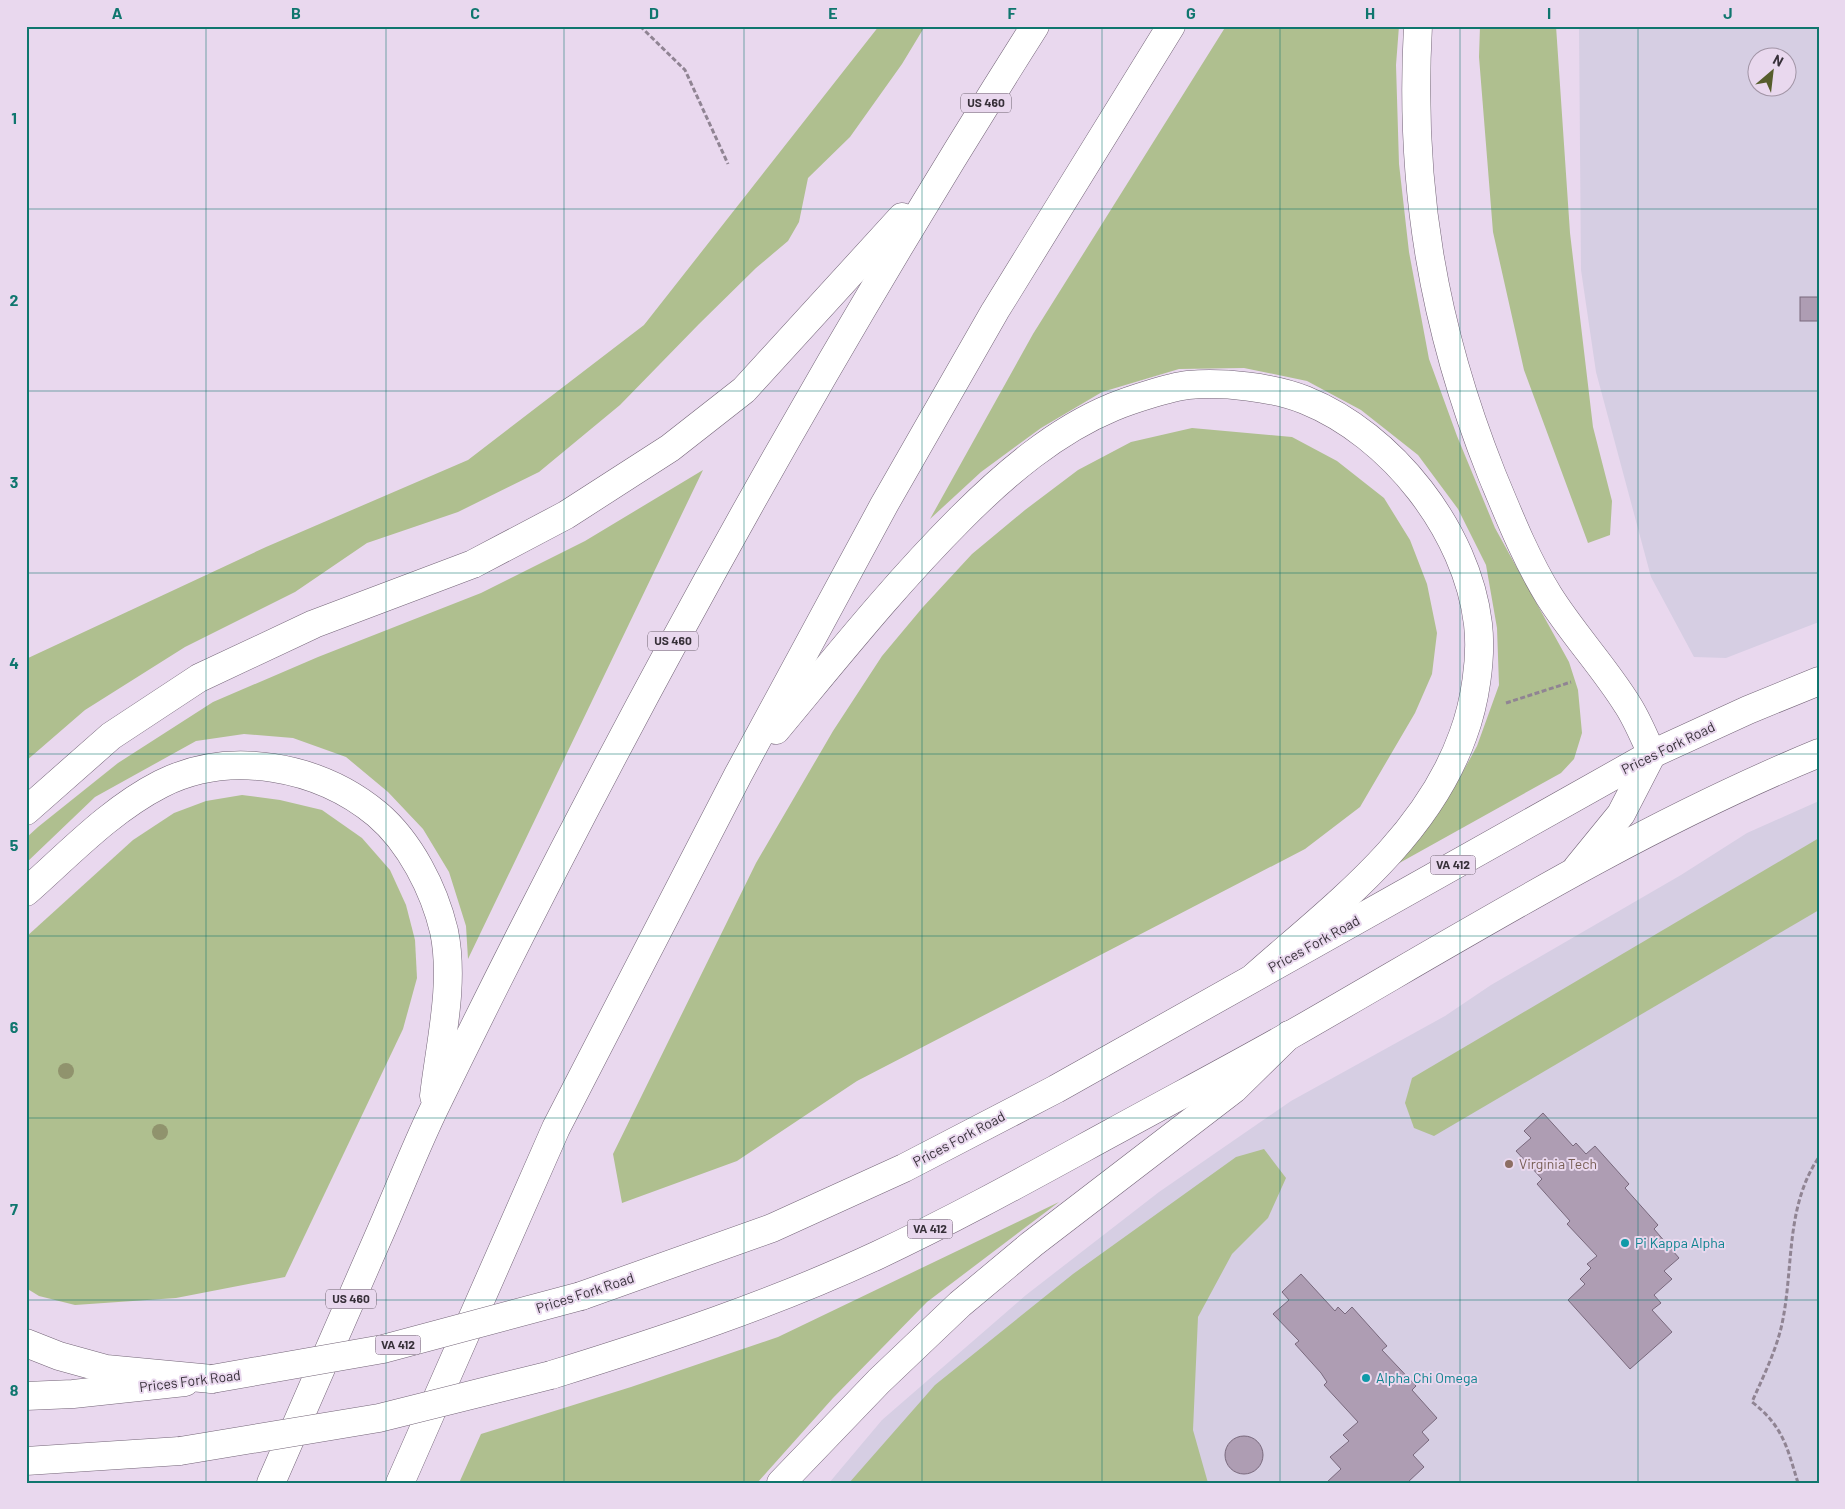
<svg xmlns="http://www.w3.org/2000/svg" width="1845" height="1509" font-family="Barlow,sans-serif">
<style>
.education{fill:#d6cee3;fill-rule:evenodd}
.green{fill:#afbf8f}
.building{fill:#ae9db3;stroke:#79697d}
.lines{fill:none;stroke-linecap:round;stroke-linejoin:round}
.major-casing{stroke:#736477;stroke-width:29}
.highway-casing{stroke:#736477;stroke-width:29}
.path{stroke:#908493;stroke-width:3;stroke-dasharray:5 2.5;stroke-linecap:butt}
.major{stroke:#fff;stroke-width:28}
.highway{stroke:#fff;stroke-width:28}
.major-bridge-casing{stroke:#736477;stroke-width:29;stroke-linecap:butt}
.major-bridge{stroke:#fff;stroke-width:28}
.tree{fill:#90936d}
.grid{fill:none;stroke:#0f766e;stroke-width:1;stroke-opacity:0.55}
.education-dot{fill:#8d6e63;stroke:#e9d8ee;stroke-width:2}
.culture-dot{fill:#0f9aa8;stroke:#e9d8ee;stroke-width:2}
.labels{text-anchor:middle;stroke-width:4;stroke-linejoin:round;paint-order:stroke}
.shield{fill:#e9d8ee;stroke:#6c626f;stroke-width:1}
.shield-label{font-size:12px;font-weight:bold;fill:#373039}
.street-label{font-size:14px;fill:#373039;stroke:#e9d8ee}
.education-label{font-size:14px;fill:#785e54;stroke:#e9d8ee;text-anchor:start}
.culture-label{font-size:14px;fill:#0d838f;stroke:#e9d8ee;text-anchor:start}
.neatline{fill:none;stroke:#0f766e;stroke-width:2}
.grid-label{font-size:16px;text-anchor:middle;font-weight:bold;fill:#0f766e}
</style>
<rect width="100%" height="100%" fill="#e9d8ee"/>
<!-- education -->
<g class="education">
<path d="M1579,26H1819V622L1726,658L1694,657L1651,577L1596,372L1581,270ZM1758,58H1788V88H1758Z"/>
<polygon points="1819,801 1819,1483 829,1483 882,1420 1026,1295 1159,1192 1291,1101 1445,1016 1491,985 1681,875 1747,833"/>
</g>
<!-- green -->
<g class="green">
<polygon points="879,26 925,26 902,64 850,137 808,178 799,222 788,241 756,268 699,324 620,405 539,472 458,512 367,543 295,592 185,647 85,710 26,761 26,659 266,547 468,460 644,325"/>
<polygon points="1226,26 1399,26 1396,65 1399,164 1409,252 1429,359 1457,436 1495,528 1569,662 1578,690 1582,733 1574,759 1561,773 1385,871 1413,841 1454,788 1477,746 1499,685 1497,628 1486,565 1458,509 1418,455 1361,410 1307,381 1244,368 1179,369 1102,392 1041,428 981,472 930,519 1033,334"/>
<polygon points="1480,26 1556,26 1570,233 1593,427 1612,501 1610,535 1588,543 1524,370 1493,232 1479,57"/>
<polygon points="1192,428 1292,437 1337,461 1384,498 1410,540 1427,584 1437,633 1432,674 1415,713 1360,807 1305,849 857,1081 737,1161 622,1203 613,1154 756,863 833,731 882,656 923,607 972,554 1025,510 1078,470 1131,442"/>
<polygon points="703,470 468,959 466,926 449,872 423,829 388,792 346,757 293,738 244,734 196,741 95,797 26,863 26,838 38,827 118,763 213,702 318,657 481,593 585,541"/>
<polygon points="242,795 280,800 322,810 362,838 390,870 406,905 415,940 417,978 403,1029 285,1277 176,1298 75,1305 39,1296 26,1288 26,937 133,840 174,813 206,801"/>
<polygon points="1819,838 1819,910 1434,1136 1414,1128 1405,1103 1412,1078"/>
<polygon points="1264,1149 1286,1178 1268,1218 1232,1254 1198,1317 1193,1430 1208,1483 849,1483 935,1385 1073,1274 1236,1157"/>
<polygon points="1059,1202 927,1302 833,1398 757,1483 459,1483 481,1434 631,1387 778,1337"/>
</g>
<!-- building -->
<g class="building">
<rect x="1800" y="297" width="19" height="24"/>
<polygon points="1543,1113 1573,1146 1576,1143 1586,1154 1595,1146 1629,1184 1625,1188 1658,1225 1654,1229 1679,1258 1664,1271 1672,1279 1654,1295 1661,1303 1652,1310 1672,1332 1630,1369 1568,1300 1585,1284 1580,1279 1591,1268 1587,1264 1597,1256 1567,1224 1570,1221 1537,1184 1542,1179 1516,1151 1531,1138 1524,1131"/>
<polygon points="1301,1274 1335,1311 1338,1307 1345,1314 1352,1307 1387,1346 1382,1350 1416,1386 1412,1390 1437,1418 1422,1432 1429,1440 1413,1455 1424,1467 1407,1483 1326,1483 1341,1469 1330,1457 1349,1441 1343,1435 1358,1422 1324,1385 1327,1382 1321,1373 1295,1344 1299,1341 1273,1314 1289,1300 1282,1292"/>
<circle cx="1244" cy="1455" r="19"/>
</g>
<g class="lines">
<!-- major casing -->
<g class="major-casing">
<g id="major">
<polyline points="581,1296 772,1228 904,1168 1056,1089 1652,754 1748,710 1819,681"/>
<path d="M551,1375C661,1341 773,1304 878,1255C957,1218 1034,1175 1111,1133C1171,1100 1232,1068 1292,1034C1465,935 1634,829 1819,753"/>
<polyline points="26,1396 73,1394 185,1382"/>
<polyline points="26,1461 180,1451"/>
</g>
</g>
<!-- highway casing -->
<g class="highway-casing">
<g id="highway">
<path d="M1418,26C1409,186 1433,327 1492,475C1509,516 1526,559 1549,596C1573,634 1604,667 1627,704C1637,719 1644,737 1652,754L1621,814L1577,868"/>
<path d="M776,730C836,658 894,585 961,518C1005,474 1055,431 1113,407C1130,400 1170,387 1188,385C1224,382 1272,387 1305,400C1392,435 1467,531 1478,624C1482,658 1475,703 1463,735C1426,839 1333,907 1254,977"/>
<polyline points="26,811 111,736 199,678 314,624 473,564 566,515 670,448 744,390 902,217"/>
<path d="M26,892C69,854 110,810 161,784C230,749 319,766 377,814C410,842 434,889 444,931C455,984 440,1043 434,1096"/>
<polyline points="26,1343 59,1356 106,1369 212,1379"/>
<path d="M271,1483C306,1402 341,1321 377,1240C396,1197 413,1153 433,1111C614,739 813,376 1035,26"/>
<polyline points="400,1483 556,1128 738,775 884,505 995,311 1171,26"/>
<polyline points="781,1483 879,1381 960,1304 1032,1244 1234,1089 1289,1035"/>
</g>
</g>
<!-- path -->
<g class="path">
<polyline points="640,26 685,70 728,164"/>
<polyline points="1506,703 1571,682"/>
<path d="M1798,1483C1787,1447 1783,1426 1752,1402C1763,1377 1776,1351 1782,1324C1794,1267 1785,1207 1819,1157"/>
</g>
<!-- major -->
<use href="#major" class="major"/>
<!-- highway -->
<use href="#highway" class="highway"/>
<!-- major-bridge casing -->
<g class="major-bridge-casing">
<g id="major-bridge">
<polyline points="212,1379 383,1349 581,1296"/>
<polyline points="180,1451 379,1418 551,1375"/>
</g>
</g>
<!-- major-bridge -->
<use href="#major-bridge" class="major-bridge"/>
</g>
<!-- trees -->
<g class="tree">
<circle cx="66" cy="1071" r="8"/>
<circle cx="160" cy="1132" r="8"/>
</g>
<!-- grid -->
<path class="grid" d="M206,26V1483M386,26V1483M564,26V1483M744,26V1483M922,26V1483M1102,26V1483M1280,26V1483M1460,26V1483M1638,26V1483M26,209H1819M26,391H1819M26,573H1819M26,754H1819M26,936H1819M26,1118H1819M26,1300H1819"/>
<!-- markers -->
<circle class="education-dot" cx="1509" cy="1164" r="5"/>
<g class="culture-dot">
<circle cx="1625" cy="1243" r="5"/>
<circle cx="1366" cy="1378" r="5"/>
</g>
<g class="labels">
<!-- shield labels -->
<g class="shield">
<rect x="961" y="93.5" width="50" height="19" rx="4"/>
<rect x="648" y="631.5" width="50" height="19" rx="4"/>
<rect x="1430.5" y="855.5" width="45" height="19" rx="4"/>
<rect x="907.5" y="1219.5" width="45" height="19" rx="4"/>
<rect x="326" y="1289.5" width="50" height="19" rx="4"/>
<rect x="375.5" y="1335.5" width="45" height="19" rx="4"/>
</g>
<g class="shield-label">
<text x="986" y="107">US 460</text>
<text x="673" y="645">US 460</text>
<text x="1453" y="869">VA 412</text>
<text x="930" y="1233">VA 412</text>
<text x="351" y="1303">US 460</text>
<text x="398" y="1349">VA 412</text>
</g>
<!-- street labels -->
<g class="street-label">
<text transform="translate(1668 748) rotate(-26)" y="5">Prices Fork Road</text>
<text transform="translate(1314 944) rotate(-29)" y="5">Prices Fork Road</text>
<text transform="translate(959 1139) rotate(-28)" y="5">Prices Fork Road</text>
<text transform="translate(585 1293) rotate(-18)" y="5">Prices Fork Road</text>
<text transform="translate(190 1381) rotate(-7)" y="5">Prices Fork Road</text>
</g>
<!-- education labels -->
<g class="education-label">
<text x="1519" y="1169">Virginia Tech</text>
</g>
<!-- culture labels -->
<g class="culture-label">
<text x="1635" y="1248">Pi Kappa Alpha</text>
<text x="1376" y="1383">Alpha Chi Omega</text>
</g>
</g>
<!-- border -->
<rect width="1845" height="1509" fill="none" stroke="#e9d8ee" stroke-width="55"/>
<!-- north arrow -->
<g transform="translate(1772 72) rotate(28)"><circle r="24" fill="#e9d8ee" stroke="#a295a6"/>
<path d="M0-4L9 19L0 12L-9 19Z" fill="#565d2c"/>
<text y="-8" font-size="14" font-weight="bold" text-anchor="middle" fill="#373039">N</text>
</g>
<rect x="28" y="28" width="1790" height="1454" class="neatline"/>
<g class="grid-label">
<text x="117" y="19">A</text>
<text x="296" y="19">B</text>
<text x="475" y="19">C</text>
<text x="654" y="19">D</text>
<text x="833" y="19">E</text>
<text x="1012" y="19">F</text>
<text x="1191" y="19">G</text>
<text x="1370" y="19">H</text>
<text x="1549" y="19">I</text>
<text x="1728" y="19">J</text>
<text x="14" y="124">1</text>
<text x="14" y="306">2</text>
<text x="14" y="488">3</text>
<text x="14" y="669">4</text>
<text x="14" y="851">5</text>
<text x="14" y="1033">6</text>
<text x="14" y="1215">7</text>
<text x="14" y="1396">8</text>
</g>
</svg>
